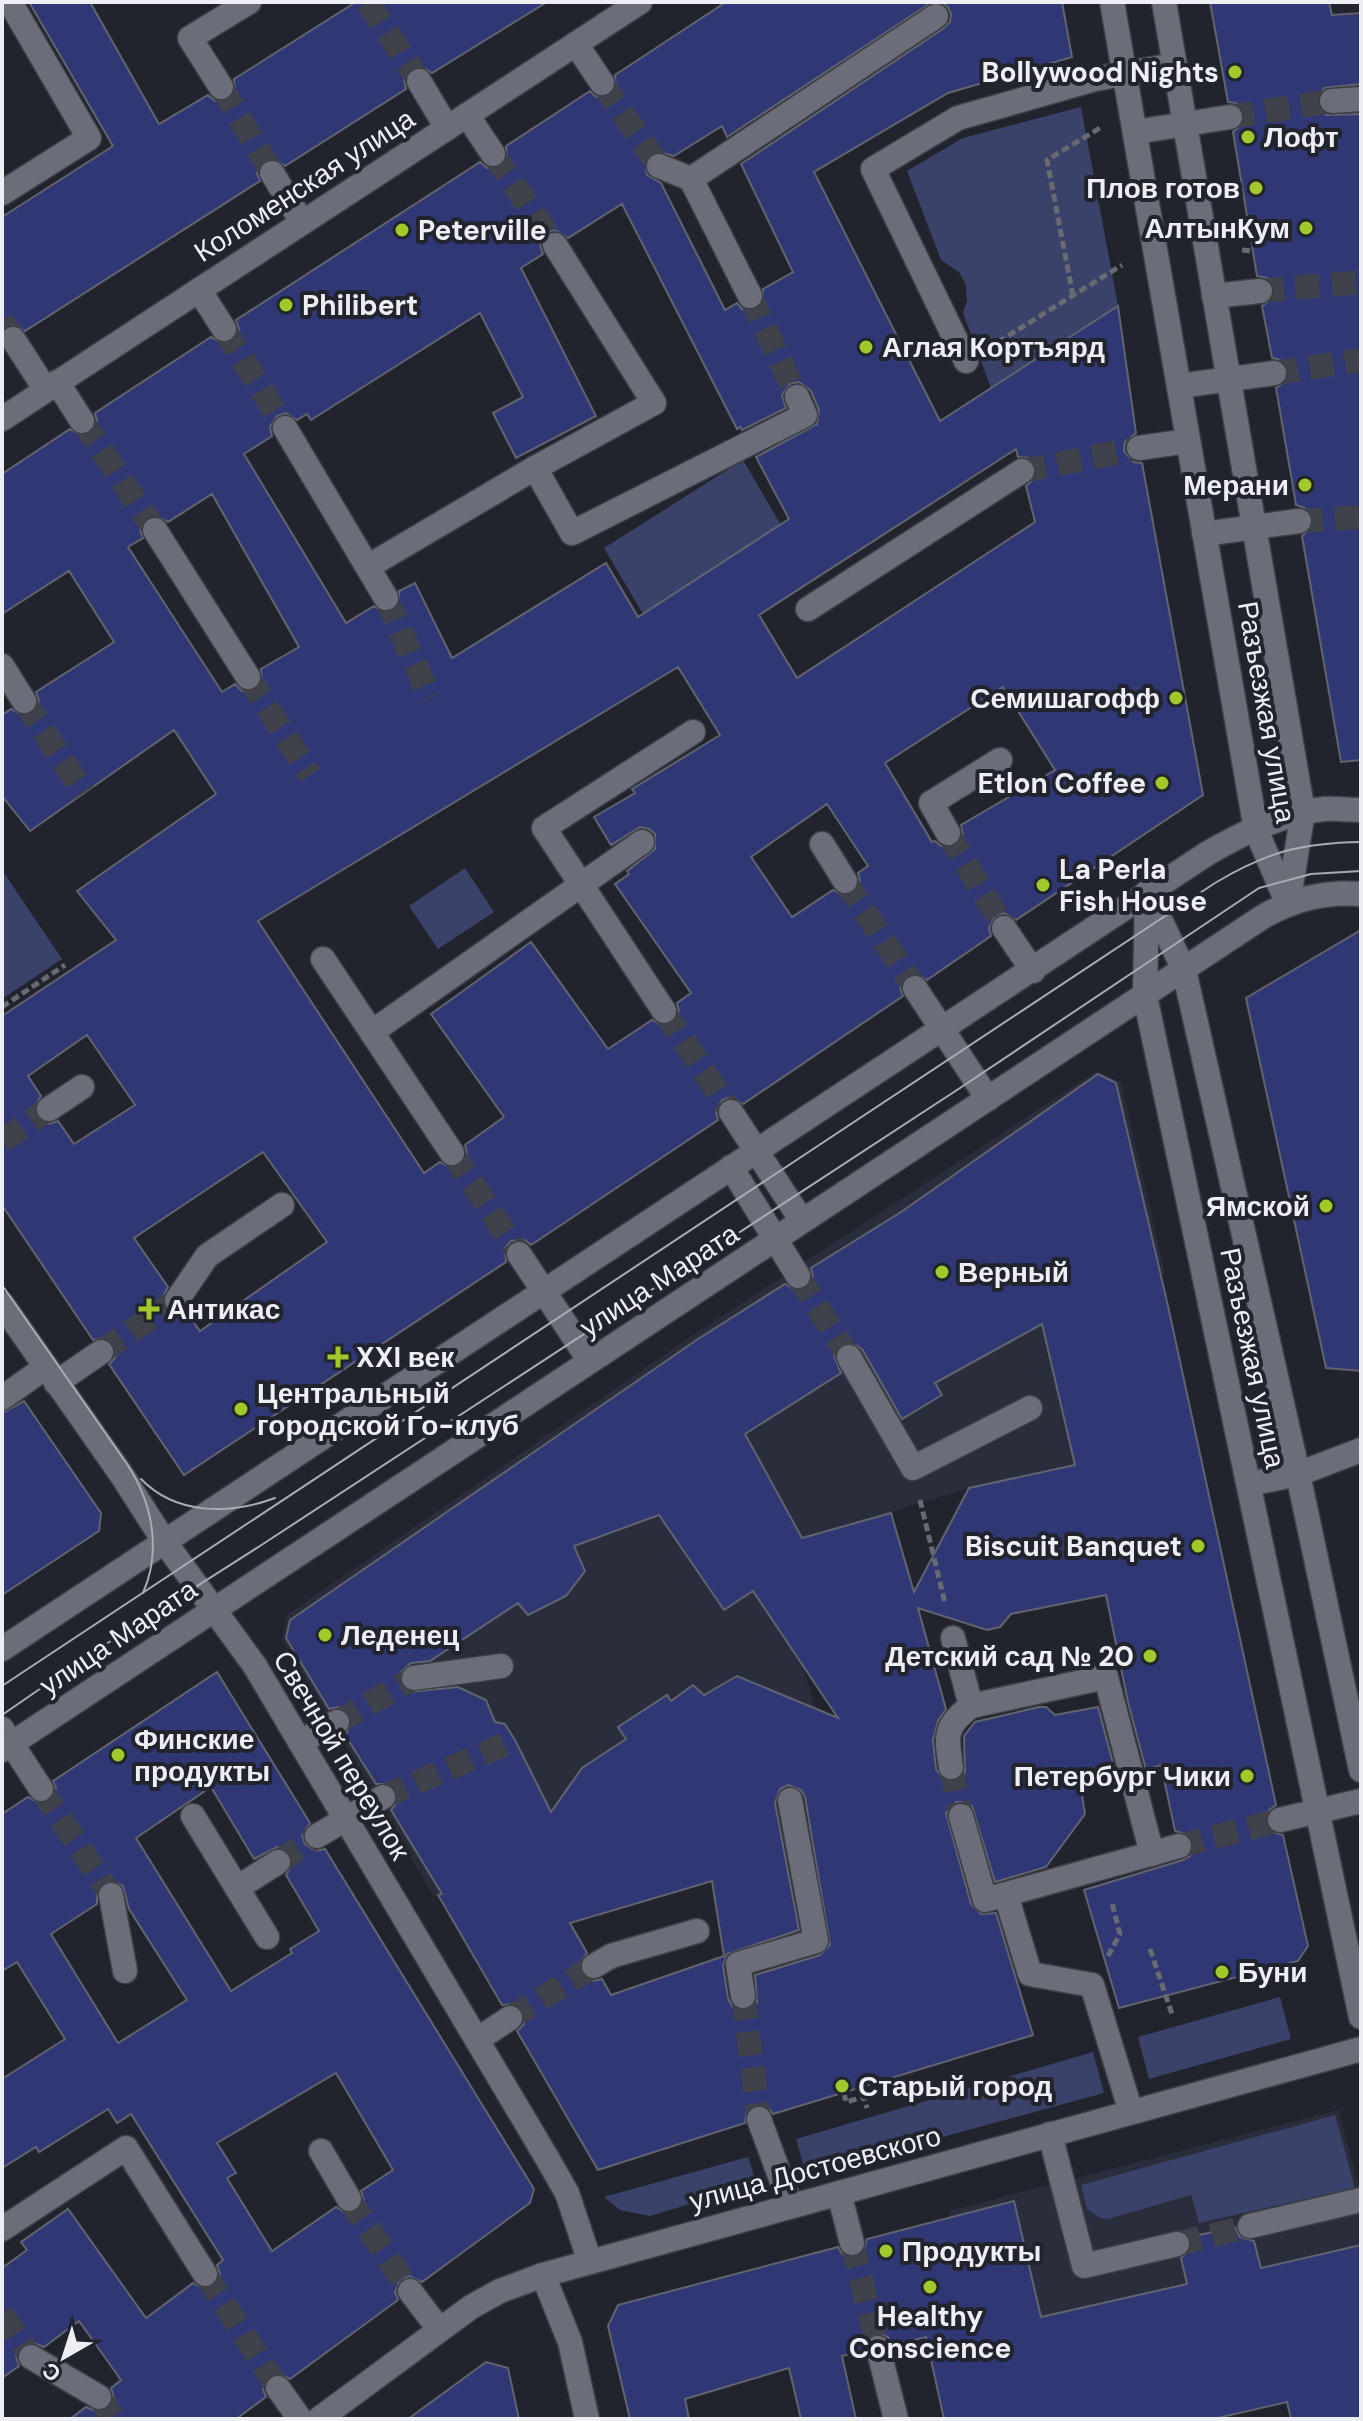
<svg xmlns="http://www.w3.org/2000/svg" width="1363" height="2421" font-family="'DM Sans',sans-serif">
<style>
.built{fill:#2a2d3c}
.green{fill:#3a4269}
.building{fill:#2f3874;stroke:#61646f;stroke-width:2;fill-rule:evenodd}
.lines{fill:none;stroke-linecap:round;stroke-linejoin:round}
.minor-tunnel{stroke:#40424b;stroke-width:24;stroke-dasharray:24 12;stroke-linecap:butt}
.minor-casing{stroke:#3d3f46;stroke-width:27}
.path{stroke:#686a72;stroke-width:5;stroke-dasharray:8 4;stroke-linecap:butt}
.minor{stroke:#6b6e79;stroke-width:24}
.tram{stroke:#a9abb2;stroke-width:2}
.poi-dot{fill:#a1c92a;stroke:#22242d;stroke-width:3}
.labels{text-anchor:middle;stroke-width:8;stroke-linejoin:round;paint-order:stroke}
.poi-label{font-size:28px;font-weight:bold;fill:#edeff5;stroke:#22242d;text-anchor:start}
.street-label{font-size:28px;fill:#edeff5;stroke:#22242d}
</style>
<rect width="100%" height="100%" fill="#22242d"/>
<!-- built -->
<g class="built">
<polygon points="1097,1071 1121,1082 1165,1274 1060,1312 1042,1324 1075,1465 969,1488 839,1528 786,1606 822,1733 811,1781 484,1884 434,1897 282,1640 287,1615 690,1337"/>
<polygon points="1338,2110 1361,2194 1361,2328 996,2419 949,2211"/>
</g>
<!-- green -->
<g class="green">
<polygon points="1081,107 1118,306 991,388 963,313 967,301 966,285 959,272 941,260 907,171 963,138"/>
<polygon points="743,460 781,525 643,614 604,548"/>
<polygon points="465,868 494,912 438,949 409,906"/>
<polygon points="2,870 62,959 2,999"/>
<polygon points="1280,1997 1291,2039 1149,2079 1138,2037"/>
<polygon points="1093,2052 1104,2093 806,2174 796,2139"/>
<polygon points="1335,2115 1355,2188 1199,2223 1191,2195 1108,2219 1100,2218 1087,2209 1081,2185"/>
<polygon points="748,2157 757,2184 650,2216 620,2210 604,2197"/>
</g>
<!-- building -->
<g class="building">
<polygon points="29,2 90,2 159,124 208,95 215,101 228,100 235,93 234,79 356,2 547,2 432,73 420,66 411,69 404,80 406,89 285,166 272,158 264,161 257,173 260,181 25,331 13,324 2,329 2,217 113,146"/>
<path d="M726,2H932L727,137L722,126L674,156L656,151L645,160L647,175L661,183L725,310L737,303L742,309L750,311L757,309L763,304V289L793,272L741,164L944,28L950,22L951,14L948,7L940,2H1062L1072,57L948,93L814,172L940,421L1118,306L1136,433L1125,442L1124,451L1133,462L1142,463L1203,795L1016,920L1004,913L995,916L989,928L991,936L927,980L915,973L906,976L900,988L903,996L743,1104L731,1097L722,1100L716,1112L718,1120L531,1245L525,1240L511,1241L505,1248L506,1262L184,1475L109,1364L115,1358L114,1344L107,1338L93,1340L2,1205V1016L116,940L77,891L216,794L174,730L30,831L2,796V715L11,709L24,716L33,713L39,701L36,692L114,642L69,571L2,614V474L70,429L82,436L91,433L97,421L95,413L211,337L224,344L233,341L239,329L236,320L480,162L487,168L501,167L507,160L506,146L590,91L596,97L610,96L616,89L615,75ZM622,204L737,429L740,427L742,430L786,408L782,395L790,384L799,382L811,391L819,410L817,424L756,457L789,519L638,617L606,563L452,658L415,583L399,591V605L394,610L385,613L374,606L346,623L244,454L272,436L270,427L277,416L286,413L297,420L307,414L311,420L480,313L523,397L493,413L516,458L596,416L521,268L543,254L540,245L546,233L555,230L568,238ZM1016,449L1018,457L1030,458L1037,470L1035,478L1026,486L1035,522L797,678L759,615ZM212,494L299,647L261,669L262,683L249,692L242,691L235,684L222,692L128,547L143,538L140,530L146,518L155,515L168,522ZM678,667L720,735L632,789L635,793L594,817L611,845L640,827L649,829L655,834V849L627,871L629,874L615,884L691,993L677,1003L679,1011L673,1023L664,1026L652,1020L608,1049L531,942L431,1014L504,1117L465,1145L467,1153L461,1165L452,1168L440,1162L424,1173L258,921ZM1003,687L1055,770L961,825L963,834L956,846H941L935,841L932,842L885,763ZM827,804L868,866L858,873L860,881L854,893L845,896L833,890L792,917L751,857ZM87,1035L135,1105L74,1144L58,1121L49,1124L37,1118L34,1109L41,1096L28,1076ZM263,1152L327,1242L200,1331L186,1312L175,1315L164,1307L162,1298L168,1287L134,1238Z"/>
<polygon points="1210,2 1329,2 1332,15 1361,13 1361,84 1324,88 1317,101 1319,109 1326,115 1361,114 1361,760 1341,762 1302,536 1312,527 1314,518 1305,508 1296,505 1276,388 1288,379 1289,370 1280,360 1272,358 1262,306 1273,298 1275,289 1267,278 1257,276 1233,132 1244,123 1245,114 1236,103 1228,102"/>
<polygon points="1361,930 1361,1371 1326,1368 1246,998"/>
<path d="M1098,1074L1116,1083L1168,1306L1276,1805L1269,1810L1265,1823L1270,1831L1283,1835L1308,1946L1298,1961L1119,2008L1084,1890L1183,1860L1190,1856L1194,1843L1189,1835L1175,1831L1161,1765L1146,1770L1128,1702L1106,1595L1011,1614L1000,1627L987,1630L918,1608L946,1709L938,1721L933,1740L936,1769L945,1781L954,1782L965,1773L964,1736L975,1722L1039,1707H1046L1055,1715L1098,1707L1117,1778L1081,1789L1085,1814L1046,1867L995,1882L972,1806L965,1802H956L946,1813L971,1904L981,1914L996,1913L1033,2035L773,2114L768,2107L755,2105L747,2110L745,2123L598,2170L517,2031L524,2024L523,2010L516,2004L502,2005L438,1895L442,1894L391,1810L396,1804V1790L390,1784H376L345,1735L352,1723L350,1714L338,1707L329,1709L286,1638L290,1620L698,1339L785,1284L798,1291L806,1288L813,1276L811,1268L901,1212ZM1042,1324L1075,1465L969,1488L914,1592L891,1513L802,1538L745,1434L841,1373L834,1356L841,1344L850,1342L862,1349L902,1419L942,1395L935,1383ZM659,1515L724,1610L753,1591L838,1718L737,1676L704,1695L693,1685L671,1701L667,1695L618,1727L626,1739L582,1768L551,1812L515,1740L505,1724L495,1722L486,1700L458,1687L409,1692L402,1687L400,1673L411,1663L430,1661L518,1603L528,1615L566,1596L585,1571L574,1546ZM788,1785L801,1790L805,1797L830,1945L820,1955L755,1975L757,2002L746,2011L738,2010L732,2006L728,1998L723,1966L727,1954L799,1930L775,1803L780,1789ZM712,1881L724,1956L611,1995L602,1979L593,1981L582,1974L579,1965L587,1953L570,1923Z"/>
<polygon points="24,1401 101,1513 99,1531 2,1595 2,1413"/>
<path d="M217,1672L310,1823L302,1835L305,1844L316,1851L325,1849L534,2189L530,2203L422,2282L409,2276L400,2280L395,2292L398,2300L290,2379L277,2373L269,2376L263,2389L266,2397L236,2419H70L86,2407L98,2412L107,2410L114,2398L111,2388L121,2380L79,2321L44,2347L32,2342L23,2344L16,2356L19,2366L2,2378V2268L27,2250L21,2242L68,2209L146,2318L193,2283L205,2289L214,2286L220,2274L217,2265L223,2260L131,2114L117,2123L108,2109L39,2152L36,2147L2,2168V2079L65,2039L17,1962L2,1971V1814L28,1797L41,1804L50,1801L56,1789L53,1781ZM211,1787L254,1859L277,1847L290,1853L293,1862L286,1875L319,1931L290,1949L292,1953L231,1991L136,1838ZM109,1880L123,1886L129,1909L187,2000L118,2043L51,1934L97,1904V1889ZM336,2073L393,2170L361,2191L364,2200L357,2211L348,2214L336,2207L272,2251L227,2178L236,2173L217,2143Z"/>
<polygon points="1014,2201 1041,2317 1187,2284 1181,2258 1191,2249 1190,2237 1235,2227 1240,2237 1254,2241 1261,2268 1361,2245 1361,2419 1291,2419 1287,2402 1213,2419 944,2419 926,2337 893,2345 888,2337 875,2333 867,2338 863,2351 842,2356 856,2419 801,2419 789,2368 685,2399 689,2419 630,2419 608,2326 618,2305 838,2247 842,2254 855,2258 863,2253 867,2239"/>
<polygon points="486,2362 508,2368 519,2419 408,2419"/>
</g>
<g class="lines">
<!-- minor-tunnel -->
<g class="minor-tunnel">
<polyline points="368,2 419,81"/>
<polyline points="602,83 659,166"/>
<polyline points="221,87 272,173"/>
<polyline points="1230,117 1332,101"/>
<polyline points="493,154 555,245"/>
<polyline points="1260,291 1361,282"/>
<polyline points="750,296 797,397"/>
<polyline points="2,321 13,339"/>
<polyline points="224,329 285,428"/>
<polyline points="1274,373 1361,360"/>
<polyline points="82,421 155,530"/>
<polyline points="1022,471 1139,448"/>
<polyline points="1299,521 1361,517"/>
<polyline points="386,598 430,698"/>
<polyline points="248,677 310,775"/>
<polyline points="24,701 84,793"/>
<polyline points="948,833 1004,928"/>
<polyline points="845,881 915,988"/>
<polyline points="664,1011 731,1112"/>
<polyline points="2,1141 49,1109"/>
<polyline points="452,1153 519,1254"/>
<polyline points="798,1276 849,1357"/>
<polyline points="101,1352 177,1300"/>
<polyline points="337,1722 414,1678"/>
<polyline points="951,1767 961,1816"/>
<polyline points="41,1789 111,1895"/>
<polyline points="383,1797 515,1740"/>
<polyline points="1179,1846 1280,1820"/>
<polyline points="278,1862 317,1836"/>
<polyline points="743,1996 759,2119"/>
<polyline points="510,2018 594,1966"/>
<polyline points="349,2199 410,2291"/>
<polyline points="852,2243 878,2348"/>
<polyline points="1177,2244 1250,2226"/>
<polyline points="205,2274 278,2388"/>
<polyline points="2,2314 31,2357"/>
<polyline points="99,2397 114,2419"/>
</g>
<!-- minor casing -->
<g class="minor-casing">
<g id="minor">
<polyline points="1112,2 1256,830 1288,904"/>
<polyline points="1164,2 1303,812 1288,904"/>
<polyline points="576,44 602,83"/>
<polyline points="419,81 447,128"/>
<polyline points="221,87 190,38 249,2"/>
<polyline points="1332,101 1361,99"/>
<polyline points="467,115 493,154"/>
<polyline points="1135,132 1230,117"/>
<polyline points="659,166 691,179 750,296"/>
<polyline points="272,173 302,222"/>
<polyline points="691,179 936,16"/>
<polyline points="2,193 89,138 10,2"/>
<polyline points="199,290 224,329"/>
<polyline points="1214,296 1260,291"/>
<polyline points="13,339 46,390"/>
<polyline points="966,361 873,169 958,118 1095,79 1174,65"/>
<polyline points="57,382 82,421"/>
<polyline points="1179,386 1274,373"/>
<polyline points="2,419 640,2"/>
<polyline points="285,428 386,598"/>
<polyline points="1139,448 1188,441"/>
<polyline points="535,468 572,533 805,415 797,397"/>
<polyline points="155,530 248,677"/>
<polyline points="1204,534 1299,521"/>
<polyline points="369,566 535,468 654,403 555,245"/>
<polyline points="808,609 1022,471"/>
<polyline points="2,666 24,701"/>
<polyline points="948,833 931,803 1000,760"/>
<polyline points="822,844 845,881"/>
<polyline points="1147,892 1145,996 1361,2017"/>
<polyline points="1150,898 1184,970 1298,1474 1361,1770"/>
<polyline points="1004,928 1033,971"/>
<polyline points="323,959 452,1153"/>
<polyline points="915,988 988,1099"/>
<polyline points="664,1011 544,828 693,732"/>
<polyline points="372,1032 642,842"/>
<polyline points="49,1109 82,1087"/>
<polyline points="731,1112 802,1221"/>
<polyline points="731,1167 798,1276"/>
<polyline points="519,1254 590,1361"/>
<polyline points="177,1300 207,1256 282,1205"/>
<polyline points="2,1304 121,1474 164,1541 255,1666 547,2158 567,2193 590,2262"/>
<polyline points="849,1357 913,1468 1030,1408"/>
<polyline points="56,1383 101,1352"/>
<polyline points="2,1398 46,1367"/>
<polyline points="1249,1484 1298,1474 1361,1450"/>
<polyline points="953,1638 971,1706"/>
<path d="M2,1649L1208,853C1243,833 1283,813 1324,809C1336,808 1349,810 1361,810"/>
<polyline points="414,1678 501,1666"/>
<polyline points="2,1729 41,1789"/>
<polyline points="300,1742 337,1722"/>
<path d="M2,1750L1264,916C1295,899 1325,891 1361,894"/>
<path d="M951,1767C946,1736 944,1726 971,1706L1106,1677L1152,1854"/>
<polyline points="193,1816 267,1937"/>
<polyline points="961,1816 985,1900 1179,1846"/>
<polyline points="1280,1820 1361,1801"/>
<polyline points="317,1836 383,1797"/>
<polyline points="237,1888 278,1862"/>
<polyline points="111,1895 125,1971"/>
<polyline points="1006,1895 1030,1974 1092,1985 1131,2112"/>
<polyline points="594,1966 611,1956 697,1931"/>
<polyline points="743,1996 738,1964 816,1941 790,1800"/>
<polyline points="477,2040 510,2018"/>
<polyline points="759,2119 791,2206"/>
<polyline points="1050,2134 1084,2266 1177,2244"/>
<polyline points="321,2151 349,2199"/>
<polyline points="839,2193 852,2243"/>
<polyline points="1250,2226 1361,2200"/>
<polyline points="2,2229 126,2148 205,2274"/>
<polyline points="543,2275 570,2342 587,2419"/>
<polyline points="410,2291 439,2329"/>
<polyline points="878,2348 896,2419"/>
<polyline points="31,2357 99,2397"/>
<polyline points="278,2388 300,2419"/>
<polyline points="319,2419 471,2307 500,2291 543,2275 1361,2049"/>
</g>
</g>
<!-- path -->
<g class="path">
<polyline points="1242,250 1253,251"/>
<polyline points="1073,296 1047,160 1100,128"/>
<polyline points="998,342 1122,265"/>
<polyline points="2,1007 65,965"/>
<polyline points="920,1500 945,1603"/>
<polyline points="1150,1949 1173,2017"/>
<polyline points="1108,1956 1120,1934 1112,1903"/>
<polyline points="844,2093 846,2102 864,2097 867,2108"/>
</g>
<!-- minor -->
<use href="#minor" class="minor"/>
<!-- tram -->
<g class="tram">
<path d="M2,1285L127,1464C152,1502 162,1550 143,1593"/>
<path d="M141,1479C176,1515 229,1515 275,1498"/>
<path d="M2,1686L1215,883C1267,852 1300,843 1361,842"/>
<polyline points="2,1715 92,1653 263,1544 957,1090 1259,888 1311,874 1361,871"/>
</g>
</g>
<!-- markers -->
<g class="poi-dot">
<circle cx="1235" cy="72" r="8"/>
<circle cx="1248" cy="137" r="8"/>
<circle cx="1256" cy="188" r="8"/>
<circle cx="1306" cy="228" r="8"/>
<circle cx="402" cy="230" r="8"/>
<circle cx="286" cy="305" r="8"/>
<circle cx="866" cy="347" r="8"/>
<circle cx="1305" cy="485" r="8"/>
<circle cx="1176" cy="698" r="8"/>
<circle cx="1162" cy="783" r="8"/>
<circle cx="1043" cy="885" r="8"/>
<circle cx="1326" cy="1206" r="8"/>
<circle cx="942" cy="1272" r="8"/>
<path d="M145 1297h8v8h8v8h-8v8h-8v-8h-8v-8h8z"/>
<path d="M334 1345h8v8h8v8h-8v8h-8v-8h-8v-8h8z"/>
<circle cx="241" cy="1409" r="8"/>
<circle cx="1198" cy="1546" r="8"/>
<circle cx="325" cy="1635" r="8"/>
<circle cx="1150" cy="1656" r="8"/>
<circle cx="118" cy="1755" r="8"/>
<circle cx="1247" cy="1776" r="8"/>
<circle cx="1222" cy="1972" r="8"/>
<circle cx="842" cy="2086" r="8"/>
<circle cx="886" cy="2251" r="8"/>
<circle cx="930" cy="2287" r="8"/>
</g>
<g class="labels">
<!-- poi labels -->
<g class="poi-label">
<text x="1219" y="82" text-anchor="end">Bollywood Nights</text>
<text x="1264" y="147">Лофт</text>
<text x="1240" y="198" text-anchor="end">Плов готов</text>
<text x="1290" y="238" text-anchor="end">АлтынКум</text>
<text x="418" y="240">Peterville</text>
<text x="302" y="315">Philibert</text>
<text x="882" y="357">Аглая Кортъярд</text>
<text x="1289" y="495" text-anchor="end">Мерани</text>
<text x="1160" y="708" text-anchor="end">Семишагофф</text>
<text x="1146" y="793" text-anchor="end">Etlon Coffee</text>
<text x="1059" y="879">La Perla<tspan x="1059" dy="32">Fish House</tspan></text>
<text x="1310" y="1216" text-anchor="end">Ямской</text>
<text x="958" y="1282">Верный</text>
<text x="167" y="1319">Антикас</text>
<text x="356" y="1367">XXI век</text>
<text x="257" y="1403">Центральный<tspan x="257" dy="32">городской Го-клуб</tspan></text>
<text x="1182" y="1556" text-anchor="end">Biscuit Banquet</text>
<text x="341" y="1645">Леденец</text>
<text x="1134" y="1666" text-anchor="end">Детский сад № 20</text>
<text x="134" y="1749">Финские<tspan x="134" dy="32">продукты</tspan></text>
<text x="1231" y="1786" text-anchor="end">Петербург Чики</text>
<text x="1238" y="1982">Буни</text>
<text x="858" y="2096">Старый город</text>
<text x="902" y="2261">Продукты</text>
<text x="930" y="2326" text-anchor="middle">Healthy<tspan x="930" dy="32">Conscience</tspan></text>
</g>
<!-- street labels -->
<g class="street-label">
<text transform="translate(304 185) rotate(-33)" y="10">Коломенская улица</text>
<text transform="translate(1267 712) rotate(80)" y="10">Разъезжая улица</text>
<text transform="translate(659 1280) rotate(-33)" y="10">улица Марата</text>
<text transform="translate(1253 1358) rotate(78)" y="10">Разъезжая улица</text>
<text transform="translate(118 1637) rotate(-34)" y="10">улица Марата</text>
<text transform="translate(342 1755) rotate(59)" y="10">Свечной переулок</text>
<text transform="translate(815 2168) rotate(-15)" y="10">улица Достоевского</text>
</g>
</g>
<!-- border -->
<rect width="1363" height="2421" fill="none" stroke="#edeff5" stroke-width="8"/>
<!-- north arrow -->
<g transform="translate(64 2357) rotate(219)" stroke="#22242d" stroke-width="6" paint-order="stroke">
<path d="M0-6L14 30L0 20L-14 30Z" fill="#edeff5"/>
<text y="-12" font-size="22" font-weight="bold" text-anchor="middle" fill="#edeff5">С</text>
</g>
</svg>
